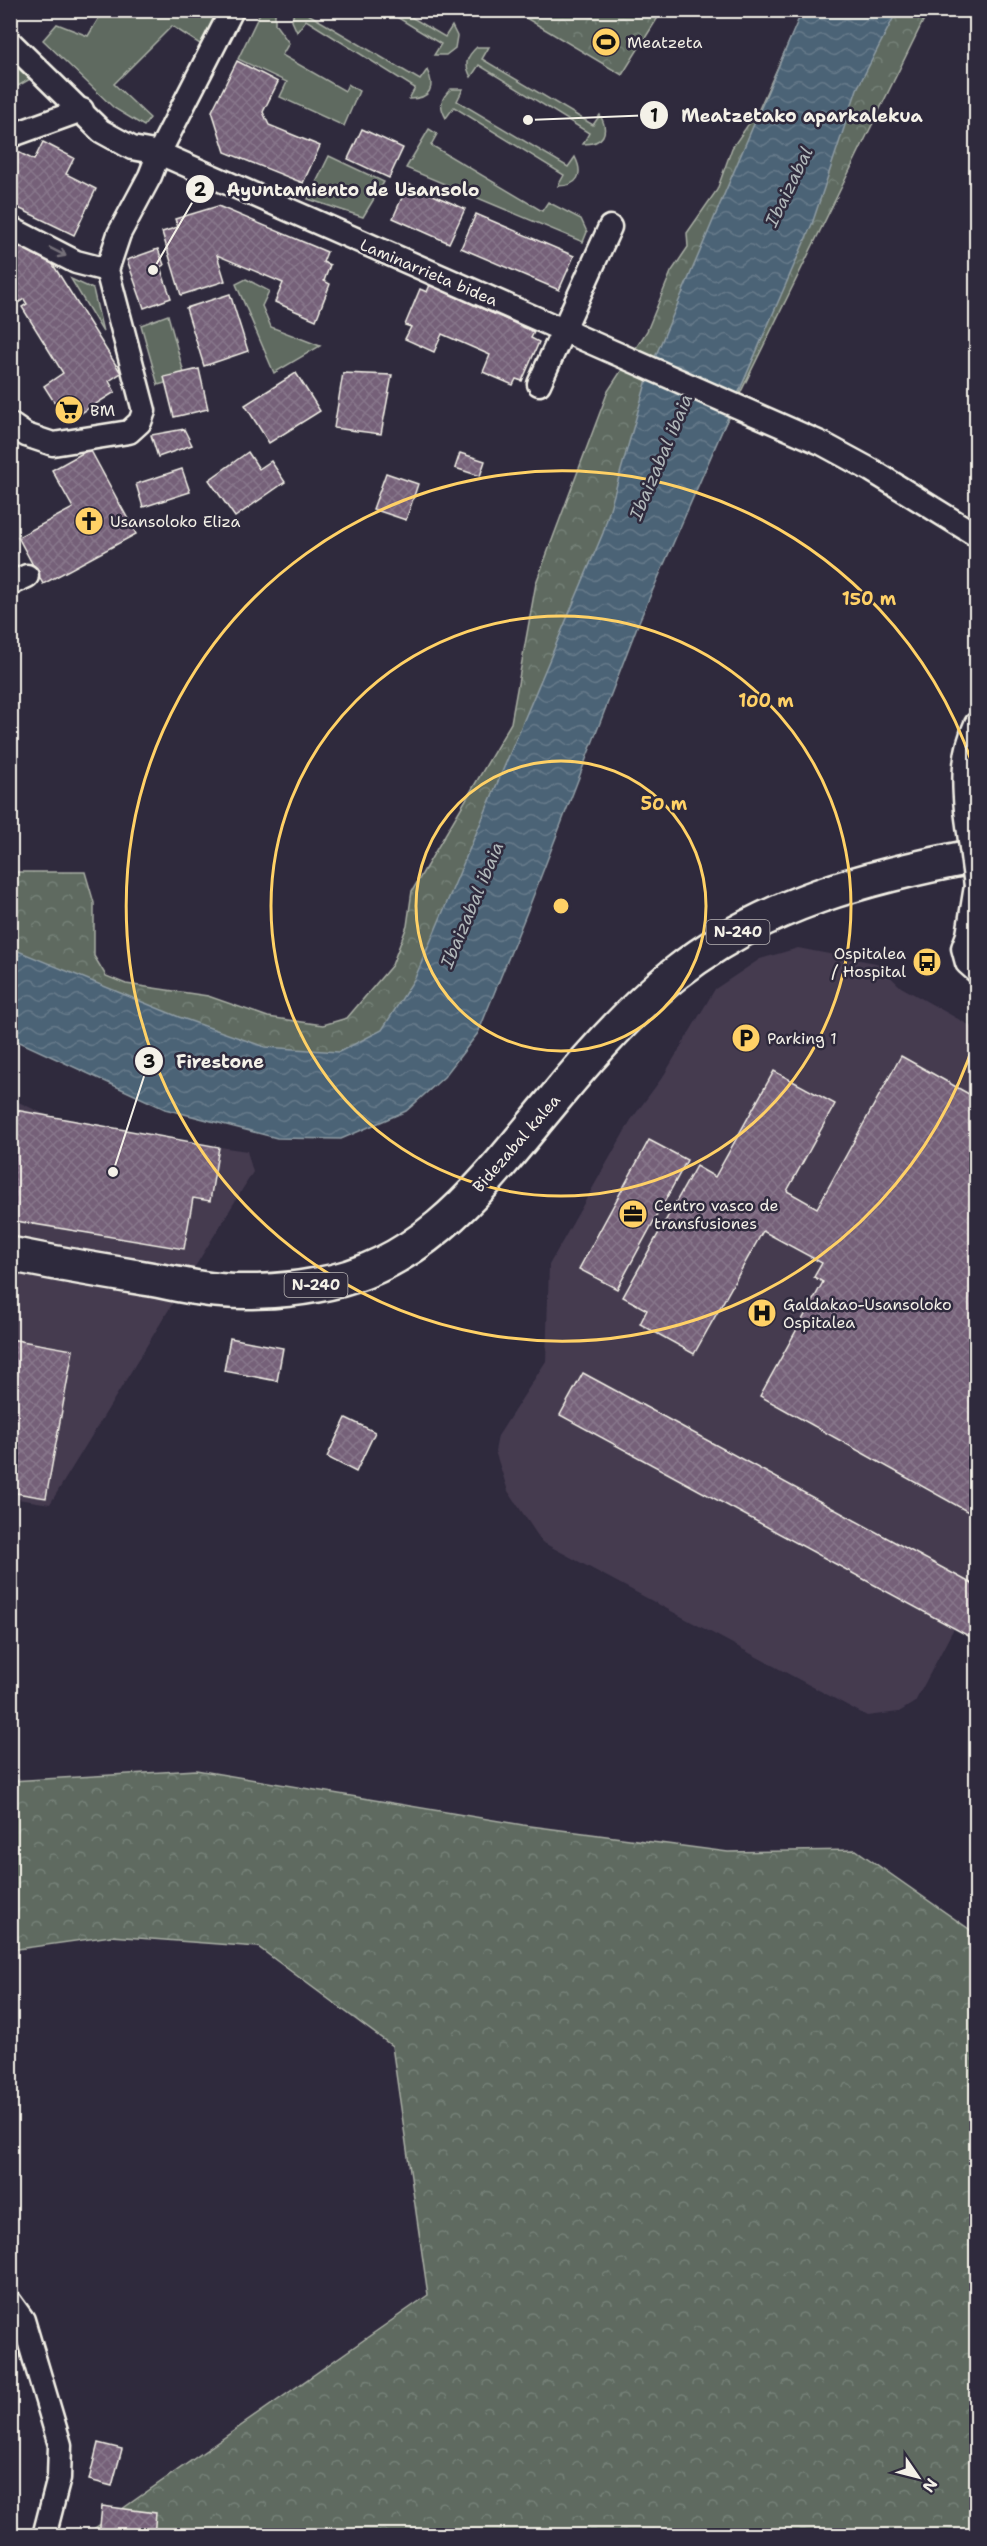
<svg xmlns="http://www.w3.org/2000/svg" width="987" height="2546" font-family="'Shantell Sans',sans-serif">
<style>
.built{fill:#443a4f}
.green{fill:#5e6b61;stroke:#a9aea4;stroke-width:1.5}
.forest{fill:url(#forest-crowns);stroke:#a9aea4;stroke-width:1.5}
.water{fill:url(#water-waves);stroke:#8f9ca4;stroke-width:1.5}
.building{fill:url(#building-cross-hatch);stroke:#f4f1e8;stroke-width:1.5}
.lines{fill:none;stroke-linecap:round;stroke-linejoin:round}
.minor-casing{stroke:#f4f1e8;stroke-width:27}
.highway-casing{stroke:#f4f1e8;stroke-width:38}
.minor{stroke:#2f2a3d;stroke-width:22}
.highway{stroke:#2f2a3d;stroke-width:33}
.minor-bridge-casing{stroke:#f4f1e8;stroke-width:27;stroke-linecap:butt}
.minor-bridge{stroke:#2f2a3d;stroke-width:22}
.oneway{stroke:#747079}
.ring{fill:none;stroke:#ffd166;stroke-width:3}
.labels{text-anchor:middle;stroke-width:5;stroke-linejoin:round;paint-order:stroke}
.shield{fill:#2f2a3d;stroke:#b9b5b5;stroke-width:1.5}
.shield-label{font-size:15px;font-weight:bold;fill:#f4f1e8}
.poi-label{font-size:16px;fill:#f4f1e8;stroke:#2f2a3d;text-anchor:start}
.street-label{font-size:16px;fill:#f4f1e8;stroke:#2f2a3d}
.water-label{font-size:18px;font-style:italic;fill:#b1b8ba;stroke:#2f2a3d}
.centre{fill:#ffd166;stroke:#2f2a3d;stroke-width:3}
.ring-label{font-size:18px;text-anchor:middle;font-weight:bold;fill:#ffd166;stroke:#2f2a3d;stroke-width:5;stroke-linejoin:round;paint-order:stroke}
.leader{fill:none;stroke:#f4f1e8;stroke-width:2}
.callout-dot{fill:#f4f1e8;stroke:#2f2a3d;stroke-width:2}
.mark-label{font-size:18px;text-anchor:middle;font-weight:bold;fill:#111}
.callout-label{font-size:18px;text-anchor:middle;font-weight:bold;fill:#f4f1e8;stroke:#2f2a3d;stroke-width:5;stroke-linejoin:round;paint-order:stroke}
</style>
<defs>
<pattern id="forest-crowns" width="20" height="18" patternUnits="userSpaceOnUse" patternTransform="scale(1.5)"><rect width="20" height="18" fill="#5e6b61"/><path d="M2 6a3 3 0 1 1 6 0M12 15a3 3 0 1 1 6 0" fill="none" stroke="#768178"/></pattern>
<pattern id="water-waves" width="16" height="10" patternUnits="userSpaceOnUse" patternTransform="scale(1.5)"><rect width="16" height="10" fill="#4c6376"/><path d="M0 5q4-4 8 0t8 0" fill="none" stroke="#667a8a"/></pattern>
<pattern id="building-cross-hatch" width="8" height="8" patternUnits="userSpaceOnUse" patternTransform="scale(1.5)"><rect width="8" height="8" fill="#746078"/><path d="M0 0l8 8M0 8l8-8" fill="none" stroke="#88778b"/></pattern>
</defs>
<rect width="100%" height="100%" fill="#2f2a3d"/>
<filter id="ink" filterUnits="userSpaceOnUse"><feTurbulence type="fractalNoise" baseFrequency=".0167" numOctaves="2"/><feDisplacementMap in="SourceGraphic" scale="12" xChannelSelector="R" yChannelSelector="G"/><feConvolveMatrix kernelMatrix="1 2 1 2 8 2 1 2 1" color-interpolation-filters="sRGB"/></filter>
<g filter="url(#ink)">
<!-- built -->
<g class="built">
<polygon points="798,948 876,963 901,987 976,1029 976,1640 954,1628 915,1702 899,1712 867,1716 542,1542 508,1491 495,1451 498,1436 546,1361 549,1265 631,1120 664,1075 715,989 760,959"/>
<polygon points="10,1098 65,1124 247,1151 253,1172 50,1504 11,1498"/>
</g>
<!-- green -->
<g class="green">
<polygon points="103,11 222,11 203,46 172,26 114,84 150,118 144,126 114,108 43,40 57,24 88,36"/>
<polygon points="261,11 275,11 275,24 289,43 282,55 345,91 348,84 359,91 344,126 280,97 287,82 238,59"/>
<path d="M294,11H310L308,14L420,80L427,70C436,88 430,99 409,99L415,88L306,20L297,32L292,21Z"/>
<polygon points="387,11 401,11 445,37 452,26 457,36 455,48 446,55 434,55 441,44"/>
<path d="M477,47H489L482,59L593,125L600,115C610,133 603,144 583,144L589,133L479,65L471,77C464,64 466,57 477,47Z"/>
<polygon points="11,62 30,79 11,90"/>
<path d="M451,89H463L457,101L568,167L575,157C584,175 578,186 558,186L564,175L454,107L446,118C439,106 440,99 451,89Z"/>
<polygon points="429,129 437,134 431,145 542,211 548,202 581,219 587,232 583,242 406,168"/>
<polygon points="329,156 384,182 363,217 308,199"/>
<polygon points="71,279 93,289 103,332"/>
<polygon points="246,279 269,291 262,306 271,327 320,346 274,373 236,284"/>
<polygon points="168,315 185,377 158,385 141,325"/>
</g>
<!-- forest -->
<g class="forest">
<polygon points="514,11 662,11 622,75"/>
<polygon points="803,11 928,11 589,701 409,1098 11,1007 10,872 85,872 94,903 94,956 106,976 126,984 208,996 268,1017 323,1025 347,1018 392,965 407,926 412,891 511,723 536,583 608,391 647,331 671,272 688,247 687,233 717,190 732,148 759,109"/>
<polygon points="196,1770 523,1825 728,1852 856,1850 976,1934 976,2535 85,2535 428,2295 392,2046 258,1947 111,1936 11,1950 11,1781"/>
</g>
<!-- water -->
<polygon class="water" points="802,11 897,11 857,89 812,224 638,624 531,902 478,1033 444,1077 406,1111 341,1139 277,1138 165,1109 11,1038 11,948 179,1017 265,1047 339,1052 382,1030 415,978 603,533 650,369"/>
<!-- building -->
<g class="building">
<polygon points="237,61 278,82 263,112 269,125 320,146 303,183 225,152 212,111"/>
<polygon points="362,129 403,148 389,178 348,159"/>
<polygon points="43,142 74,158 66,174 96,189 74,235 10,204 10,148 34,160"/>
<polygon points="408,184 465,209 449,243 393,218"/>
<polygon points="218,206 327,252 323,262 330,265 324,281 330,284 316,320 275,302 283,283 217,255 225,281 181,295 162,232 178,227 175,219"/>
<polygon points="476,214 574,256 559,290 461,248"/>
<polygon points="10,236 39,251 52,263 121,373 109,381 115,392 67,422 44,386 63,373 22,307 27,304 24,299 10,308"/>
<polygon points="158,249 164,265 160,267 171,298 144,308 127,260"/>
<polygon points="430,285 534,332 531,338 539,342 522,381 516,379 513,385 483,372 490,355 442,334 434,352 405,339 411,327 405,325 420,289 427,292"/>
<polygon points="230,294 248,351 204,366 186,308"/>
<polygon points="199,369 208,409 174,417 164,377"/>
<polygon points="296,373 320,411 269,443 245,405"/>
<polygon points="343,373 392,375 381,434 334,428"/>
<polygon points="184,429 192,445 158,457 151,435"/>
<polygon points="90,449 136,534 43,584 18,537 73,508 52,470"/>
<polygon points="248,452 259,469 271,461 285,482 235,517 209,480"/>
<polygon points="460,453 485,461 480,476 455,468"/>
<polygon points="182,469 190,492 143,507 136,484"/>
<polygon points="386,473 418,484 406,520 373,509"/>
<polygon points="901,1056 976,1098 976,1506 972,1514 760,1396 823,1282 814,1277 822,1263 763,1231 694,1354 640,1324 647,1310 623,1297 696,1166 715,1177 774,1071 835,1104 787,1191 817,1208"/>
<polygon points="10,1109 219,1147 210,1201 193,1198 184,1249 10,1220"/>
<polygon points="649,1140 687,1160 617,1289 579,1269"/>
<polygon points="230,1338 283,1348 277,1381 224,1371"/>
<polygon points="10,1339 73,1350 46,1498 10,1492"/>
<polygon points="583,1373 976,1586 976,1640 560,1415"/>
<polygon points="346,1418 375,1432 356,1472 327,1457"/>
<polygon points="98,2443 122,2449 112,2486 89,2480"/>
<polygon points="102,2506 156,2513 154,2536 99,2536"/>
</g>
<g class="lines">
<!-- minor casing -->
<g class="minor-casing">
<g id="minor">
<polyline points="10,42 101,131 132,148 159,153 823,444 871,470 976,535"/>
<polyline points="10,136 82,110"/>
<polyline points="10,228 76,262 107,270"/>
<polyline points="539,384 610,227"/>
<polyline points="10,424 26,435 53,444 129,432 140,422 144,411 107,270 119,234 150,176 159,153 232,10"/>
<polyline points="10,584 27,576"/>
<path d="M966,810C963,779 963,752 976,724"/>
<polyline points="976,886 968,935 963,948 967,963 976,971"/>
<polyline points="10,2302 23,2320 60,2445 59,2478 44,2536"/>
</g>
</g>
<!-- highway casing -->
<g class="highway-casing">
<path id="highway" d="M10,1254C53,1263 95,1270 138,1277C158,1280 179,1285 199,1288C236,1294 280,1292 317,1285C426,1266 485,1182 551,1103C586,1060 632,1008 676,973C763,904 869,876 976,856"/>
</g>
<!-- minor -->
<use href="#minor" class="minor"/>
<!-- highway -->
<use href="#highway" class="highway"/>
<!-- minor-bridge casing -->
<g class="minor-bridge-casing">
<polyline id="minor-bridge" points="966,810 976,886"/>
</g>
<!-- minor-bridge -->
<use href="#minor-bridge" class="minor-bridge"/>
</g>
<!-- one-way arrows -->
<defs><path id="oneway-shaft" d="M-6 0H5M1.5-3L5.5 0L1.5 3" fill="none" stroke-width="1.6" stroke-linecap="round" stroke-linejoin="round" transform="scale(1.5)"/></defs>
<use class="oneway" href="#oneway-shaft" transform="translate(58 252) rotate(27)"/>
</g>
<!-- distance rings -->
<g class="ring">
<circle cx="561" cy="906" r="145"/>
<circle cx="561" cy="906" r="290"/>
<path d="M976 1037A435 435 0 1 1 976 775"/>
</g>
<!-- icons -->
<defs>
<g id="stadium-disc" transform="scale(1.5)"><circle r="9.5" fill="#ffd166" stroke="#2f2a3d"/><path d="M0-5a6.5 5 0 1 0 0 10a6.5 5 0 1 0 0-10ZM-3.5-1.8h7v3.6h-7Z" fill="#111"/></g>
<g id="supermarket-disc" transform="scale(1.5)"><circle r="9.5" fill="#ffd166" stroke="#2f2a3d"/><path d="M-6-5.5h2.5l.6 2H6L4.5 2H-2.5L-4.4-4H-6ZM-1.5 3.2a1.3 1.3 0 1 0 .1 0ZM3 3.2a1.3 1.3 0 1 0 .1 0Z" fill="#111"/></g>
<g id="church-disc" transform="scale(1.5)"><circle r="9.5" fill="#ffd166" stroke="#2f2a3d"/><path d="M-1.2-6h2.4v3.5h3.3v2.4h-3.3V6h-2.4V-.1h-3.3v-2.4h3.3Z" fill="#111"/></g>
<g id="bus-disc" transform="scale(1.5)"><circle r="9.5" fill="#ffd166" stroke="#2f2a3d"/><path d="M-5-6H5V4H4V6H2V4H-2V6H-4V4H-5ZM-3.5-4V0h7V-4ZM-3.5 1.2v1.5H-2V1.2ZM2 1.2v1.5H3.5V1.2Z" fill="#111"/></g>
<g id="parking-disc" transform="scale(1.5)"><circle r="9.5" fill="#ffd166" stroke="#2f2a3d"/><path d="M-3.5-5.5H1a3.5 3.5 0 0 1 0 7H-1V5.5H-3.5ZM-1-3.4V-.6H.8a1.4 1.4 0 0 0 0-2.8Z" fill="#111"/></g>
<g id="office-disc" transform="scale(1.5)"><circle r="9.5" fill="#ffd166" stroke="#2f2a3d"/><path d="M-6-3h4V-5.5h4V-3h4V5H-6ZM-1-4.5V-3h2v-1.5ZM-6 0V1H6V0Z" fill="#111"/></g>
<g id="hospital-disc" transform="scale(1.5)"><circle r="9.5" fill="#ffd166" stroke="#2f2a3d"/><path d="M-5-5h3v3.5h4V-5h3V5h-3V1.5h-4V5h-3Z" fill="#111"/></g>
</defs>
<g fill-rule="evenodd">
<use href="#stadium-disc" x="606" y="42"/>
<use href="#supermarket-disc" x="69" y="410"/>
<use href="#church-disc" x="89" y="521"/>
<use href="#bus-disc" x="927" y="962"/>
<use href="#parking-disc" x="746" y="1038"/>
<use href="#office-disc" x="633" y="1214"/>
<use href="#hospital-disc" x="762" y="1313"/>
</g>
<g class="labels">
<!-- shield labels -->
<g class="shield">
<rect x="706.5" y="920" width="63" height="24" rx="4.5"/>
<rect x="284.5" y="1273" width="63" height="24" rx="4.5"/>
</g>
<g class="shield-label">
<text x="738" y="937">N-240</text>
<text x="316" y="1290">N-240</text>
</g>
<!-- poi labels -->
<g class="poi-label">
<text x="627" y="48">Meatzeta</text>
<text x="90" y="416">BM</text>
<text x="110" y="527">Usansoloko Eliza</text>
<text x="906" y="959" text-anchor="end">Ospitalea<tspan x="906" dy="18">/ Hospital</tspan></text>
<text x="767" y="1044">Parking 1</text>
<text x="654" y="1211">Centro vasco de<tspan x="654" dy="18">transfusiones</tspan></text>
<text x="783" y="1310">Galdakao-Usansoloko<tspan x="783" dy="18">Ospitalea</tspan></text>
</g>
<!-- street labels -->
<g class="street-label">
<text transform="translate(429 272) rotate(23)" y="6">Laminarrieta bidea</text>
<text transform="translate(516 1143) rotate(-49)" y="6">Bidezabal kalea</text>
</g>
<!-- water labels -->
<g class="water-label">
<text transform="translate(789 187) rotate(-64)" y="6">Ibaizabal</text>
<text transform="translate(661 457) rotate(-67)" y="6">Ibaizabal ibaia</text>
<text transform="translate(472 905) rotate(-67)" y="6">Ibaizabal ibaia</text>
</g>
</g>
<circle cx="561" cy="906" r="9" class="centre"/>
<g class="ring-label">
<text x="869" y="605">150 m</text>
<text x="766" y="707">100 m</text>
<text x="664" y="810">50 m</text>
</g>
<!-- callouts -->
<path class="leader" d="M528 120L654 115M153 270L200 189M113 1172L149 1061"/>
<g class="callout-dot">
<circle cx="528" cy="120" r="6"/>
<circle cx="153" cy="270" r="6"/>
<circle cx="113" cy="1172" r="6"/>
<circle cx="654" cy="115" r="15"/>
<circle cx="200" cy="189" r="15"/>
<circle cx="149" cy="1061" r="15"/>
</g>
<g class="mark-label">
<text x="654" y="122">1</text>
<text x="200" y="196">2</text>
<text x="149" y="1068">3</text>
</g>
<g class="callout-label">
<text x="802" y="122">Meatzetako aparkalekua</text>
<text x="353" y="196">Ayuntamiento de Usansolo</text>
<text x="220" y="1068">Firestone</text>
</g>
<!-- margin -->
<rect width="987" height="2546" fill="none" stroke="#2f2a3d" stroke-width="36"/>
<rect x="18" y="18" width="951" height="2510" fill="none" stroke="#f4f1e8" stroke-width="2" filter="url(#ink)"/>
<!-- north arrow -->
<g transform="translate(918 2477) rotate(125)" stroke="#2f2a3d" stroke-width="4.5" paint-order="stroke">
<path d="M0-4.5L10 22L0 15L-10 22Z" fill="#f4f1e8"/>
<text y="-9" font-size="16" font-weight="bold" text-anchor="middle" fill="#f4f1e8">N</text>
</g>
</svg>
